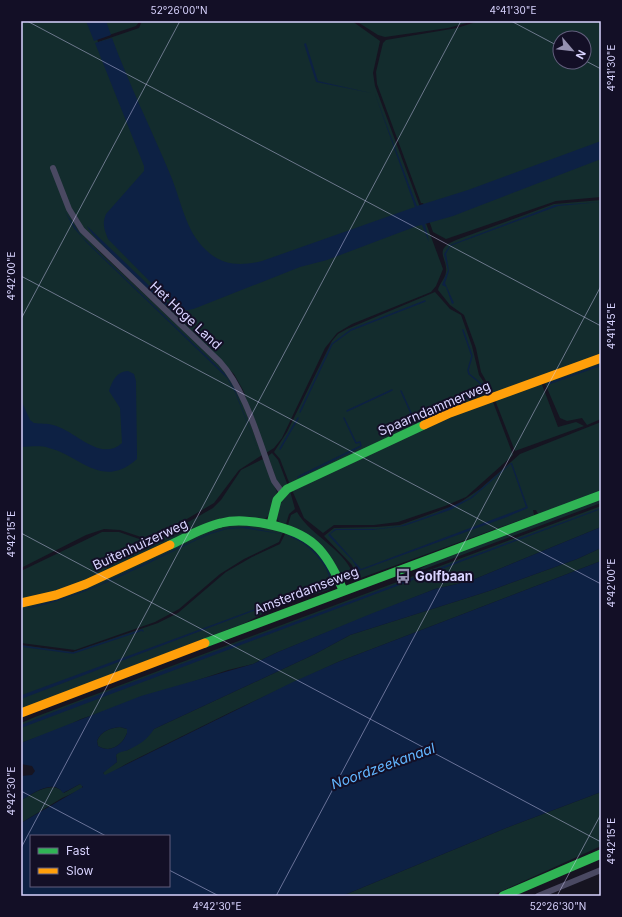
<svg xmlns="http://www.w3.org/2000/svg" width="622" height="917" font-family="Inter,sans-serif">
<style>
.green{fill:#132c2d;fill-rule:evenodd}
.water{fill:#0d2144;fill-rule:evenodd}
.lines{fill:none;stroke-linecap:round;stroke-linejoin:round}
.stream{stroke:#0d2144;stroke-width:1.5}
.street{stroke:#4a4962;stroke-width:6}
.fast{stroke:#30b455;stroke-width:9}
.slow{stroke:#ff9f0a;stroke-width:9}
.ticks{fill:none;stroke:#d9d4ff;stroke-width:1;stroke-opacity:0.45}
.labels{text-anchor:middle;stroke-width:4;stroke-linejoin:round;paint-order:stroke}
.street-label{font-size:13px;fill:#d9d4ff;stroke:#130f26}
.poi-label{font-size:13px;font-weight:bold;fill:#d9d4ff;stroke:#130f26;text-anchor:start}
.water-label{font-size:14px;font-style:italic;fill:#62b6ff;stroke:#130f26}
.neatline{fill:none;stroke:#d9d4ff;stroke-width:1.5}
.ticks-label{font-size:10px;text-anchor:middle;fill:#d9d4ff}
</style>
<rect width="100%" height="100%" fill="#161421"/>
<!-- green -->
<g class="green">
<polygon points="21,21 140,21 136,26 97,39 98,42 139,28 142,21 352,21 380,41 373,73 375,86 443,269 436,286 431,292 352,324 337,333 325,348 282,438 274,448 266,453 243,390 234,374 72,219 78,229 101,253 225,370 239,393 262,455 239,470 214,503 158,536 144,538 120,530 104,529 86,535 21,568"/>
<polygon points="356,21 474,21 448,28 385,37 378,35"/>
<path d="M479,21H601V197L556,201L446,239L433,232L423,203H421L377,84L376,72L383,43L386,40L457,28ZM560,38H584V62H560Z"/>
<path d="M601,200V355L493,393L481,372L476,348L464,315L450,305L438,290C439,284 445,279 446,272C448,258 432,250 456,240L554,204Z"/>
<polygon points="435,292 450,309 461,315 472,346 479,375 487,387 489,394 290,485 280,459 274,452 287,432 332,341 338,334 347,329"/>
<polygon points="601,360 601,419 587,425 582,418 567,421 560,418 544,381"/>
<polygon points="541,382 558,427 576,422 584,426 515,451 495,400"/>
<polygon points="493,402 513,455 466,497 445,506 398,522 374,525 334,525 323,533 304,518 292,490 462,411"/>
<polygon points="601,422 601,492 538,514 536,510 533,510 534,515 358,579 352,565 324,536 334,528 376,527 400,525 458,504 480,489 520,454"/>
<polygon points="272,453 278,460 288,486 282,487 278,484 268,456"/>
<polygon points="263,459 277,492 269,515 265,519 236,518 76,586 21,600 21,571 102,532 119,532 145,541 162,537 213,508 221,500 241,470"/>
<polygon points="290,491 295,509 289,514 286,524 279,522 276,518 280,500"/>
<polygon points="601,499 601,503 411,574 436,560"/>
<polygon points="601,506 601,527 470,581 435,589 278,652 253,664 228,670 81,719 63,728 21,743 21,723 35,717"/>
<path d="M297,512C311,537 348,550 355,580H347L342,576L334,563L288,525L291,515Z"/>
<polygon points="234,522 284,530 279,542 244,559 220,574 179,609 155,622 75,650 21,643 21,605 33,603 199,533"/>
<polygon points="287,530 317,548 334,579 333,585 328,590 280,605 245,623 21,709 21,645 73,652 158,623 178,613 226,572 252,557 280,544"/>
<polygon points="601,548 601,561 338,662 231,712 126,764 108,775 103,775 104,771 117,762 116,755 119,751 128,750 154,729 315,654 350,635 489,591 577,559"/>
<path d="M120,727L127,729V733C123,744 111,754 98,746L97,741C101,731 110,728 120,727Z"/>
<path d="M80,784L82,785V789L62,798L21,823V800C33,794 52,779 64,793Z"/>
<polygon points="601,792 601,846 491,896 342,896 506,828"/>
</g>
<!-- water -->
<g class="water">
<polygon points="86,21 106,21 111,35 94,41"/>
<path d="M112,38C129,84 151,129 170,174C181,199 185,231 206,250C222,266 241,266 262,261L415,207L375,94L417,206L468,190L601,141V159L453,216L425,224L429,242L422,225L417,226L327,260L300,267L196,308C185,312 179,310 171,303L108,239C104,229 102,224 106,214L144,171V166L95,43Z"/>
<polygon points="306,43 318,81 371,93 316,82 304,44"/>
<polygon points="601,202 558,206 450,246 446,254 449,271 445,283 454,303 452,304 446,287 442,285 448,270 444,254 450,245 555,205"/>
<polygon points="65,212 82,237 225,374 235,390 258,451 235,392 227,378 86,242 74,228"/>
<path d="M87,226L186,321C175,317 90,236 87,226Z"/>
<path d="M128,371L134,374L136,381L137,455V459C102,490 81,456 49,448C40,445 30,447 21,447V400L30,420L34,423C40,424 47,423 53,425C75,430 100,463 122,443L120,408L109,391C112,381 117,371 128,371Z"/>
<path d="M511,463H512L528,508L507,517L359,571L352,560L328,535L335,529H376L400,526L437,513L470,498ZM511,464L526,507L361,569L330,534L336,530H372L404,526L450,510L472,498Z"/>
<polygon points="601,508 601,509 21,728 21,725 74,704"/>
<path d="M247,527L281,534L243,528L227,529L210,534C148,562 89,597 21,610L66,597L99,585L210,533L228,528Z"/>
<path d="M601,527V548L577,559L489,591L350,635L315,654L154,729C148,739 139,745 128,750C123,752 120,751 116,755L117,762L103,773L105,775L293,682L338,662L601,561V792L506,828L342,896H21V823L83,787L80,784L63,793C53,778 33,794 21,800V776L32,775L35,771L32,766L21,764V743L141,696L253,664L278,652L373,613L435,589L470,581ZM120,727L127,729V733C123,744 111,754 98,746L97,741C101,731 110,728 120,727ZM31,836H169V886H31Z"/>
<path d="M287,535C303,537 334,565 330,582L21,699L22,695L329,582C332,569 311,548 301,542C296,539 291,537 287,535Z"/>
</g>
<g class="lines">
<!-- stream -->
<g class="stream">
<polyline points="548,384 601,365"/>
<polyline points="401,391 411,413 409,415 413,422 485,390 479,382 469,374 468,370 472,356 463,330"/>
<polyline points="347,411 392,390"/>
<polyline points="300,412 332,344 351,330 425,301"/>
<polyline points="280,449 298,418"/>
<polyline points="298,477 361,446 360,442 356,443 344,418"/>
<polyline points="21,646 73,653 142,630 143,631"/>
</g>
<!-- street -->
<g class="street">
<path d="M53,168L69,209L82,230L220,362C246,390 260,445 274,481L282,492"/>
<polyline points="538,896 601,870"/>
</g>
<!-- fast -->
<g class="fast">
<polyline points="271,524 277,500 287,489 424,425"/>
<path d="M170,545C187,537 203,527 221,523C236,519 251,521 267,524C311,533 326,549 343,590"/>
<polyline points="205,643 601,495"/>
<polyline points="503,896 601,854"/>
</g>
<!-- slow -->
<g class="slow">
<polyline points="424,425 450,413 601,358"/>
<polyline points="21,603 56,595 86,584 170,545"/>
<polyline points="21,713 205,643"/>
</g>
</g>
<!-- ticks -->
<path class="ticks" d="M27,21L601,326M511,21L560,47M584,60L601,69M21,276L601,584M21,319L180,21M21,533L601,842M21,791L106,836M21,848L461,21M169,870L219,896M276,896L601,286M557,896L601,814"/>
<!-- icons -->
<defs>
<g id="bus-bare" transform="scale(1.2)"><path d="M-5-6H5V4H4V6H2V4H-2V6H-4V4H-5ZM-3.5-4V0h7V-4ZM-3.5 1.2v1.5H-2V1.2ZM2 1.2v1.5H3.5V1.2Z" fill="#9591b1" stroke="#130f26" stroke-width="2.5" paint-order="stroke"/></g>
</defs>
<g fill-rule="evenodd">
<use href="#bus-bare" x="403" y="576"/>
</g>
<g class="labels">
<!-- street labels -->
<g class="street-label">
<text transform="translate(186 315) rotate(43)" y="5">Het Hoge Land</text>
<text transform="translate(434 408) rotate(-23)" y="5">Spaarndammerweg</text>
<text transform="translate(140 544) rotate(-25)" y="5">Buitenhuizerweg</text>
<text transform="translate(306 590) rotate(-21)" y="5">Amsterdamseweg</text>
</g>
<!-- poi labels -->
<g class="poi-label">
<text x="415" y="581">Golfbaan</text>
</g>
<!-- water labels -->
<g class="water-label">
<text transform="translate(383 766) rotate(-20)" y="5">Noordzeekanaal</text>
</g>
</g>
<!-- border -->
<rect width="622" height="917" fill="none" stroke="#130f26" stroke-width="44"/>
<!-- legend -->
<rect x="30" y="835" width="140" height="52" fill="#130f26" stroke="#625e7d"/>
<rect x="38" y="848" width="20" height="6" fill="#30b455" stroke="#625e7d"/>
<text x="66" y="855" font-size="12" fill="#d9d4ff">Fast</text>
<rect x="38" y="868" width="20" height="6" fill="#ff9f0a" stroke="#625e7d"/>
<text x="66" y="875" font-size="12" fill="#d9d4ff">Slow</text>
<!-- north arrow -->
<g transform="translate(572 50) rotate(118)"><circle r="19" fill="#130f26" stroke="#625e7d"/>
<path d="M0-3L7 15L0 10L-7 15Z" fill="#9591b1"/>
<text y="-6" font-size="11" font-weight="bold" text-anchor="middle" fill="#d9d4ff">N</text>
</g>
<rect x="22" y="22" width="578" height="873" class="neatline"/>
<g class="ticks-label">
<text x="179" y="14">52°26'00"N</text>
<text x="513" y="14">4°41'30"E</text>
<text transform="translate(611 68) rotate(-90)" y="4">4°41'30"E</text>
<text transform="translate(11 276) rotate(-90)" y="4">4°42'00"E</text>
<text transform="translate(611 326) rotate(-90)" y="4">4°41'45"E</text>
<text transform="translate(11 534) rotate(-90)" y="4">4°42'15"E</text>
<text transform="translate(611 583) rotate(-90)" y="4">4°42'00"E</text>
<text transform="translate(11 791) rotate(-90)" y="4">4°42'30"E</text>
<text transform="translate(611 841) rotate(-90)" y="4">4°42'15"E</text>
<text x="217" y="910">4°42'30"E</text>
<text x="558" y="910">52°26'30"N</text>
</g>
</svg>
